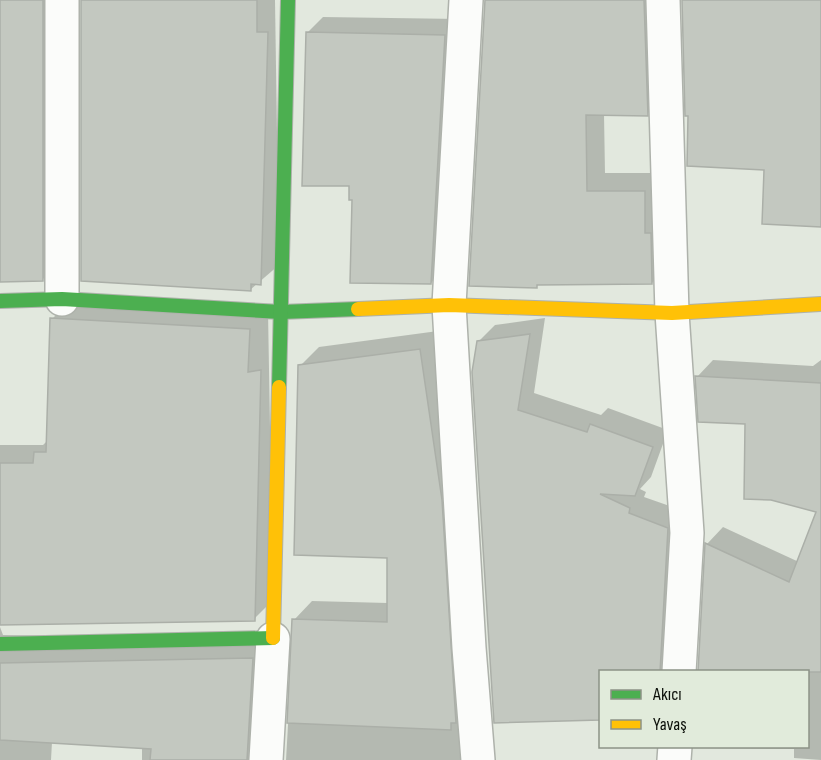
<svg xmlns="http://www.w3.org/2000/svg" width="821" height="760" font-family="'Sofia Sans Condensed',sans-serif">
<style>
.shadow{fill:#0003}
.building{fill:#c3c8c0;stroke:#abafa8;stroke-width:1.5}
.lines{fill:none;stroke-linecap:round;stroke-linejoin:round}
.street-casing{stroke:#aeb2ab;stroke-width:36}
.fast-casing{stroke:#aeb2ab;stroke-width:16}
.slow-casing{stroke:#aeb2ab;stroke-width:16}
.street{stroke:#fbfcfa;stroke-width:33}
.fast{stroke:#4caf50;stroke-width:14}
.slow{stroke:#ffc107;stroke-width:14}
</style>
<rect width="100%" height="100%" fill="#e2e8de"/>
<!-- shadow -->
<g class="shadow">
<polygon points="0,0 61,0 61,261 43,279 0,281"/>
<polygon points="82,0 275,0 279,265 250,290"/>
<polygon points="486,0 663,0 666,96 647,114 604,114 605,173 663,173 670,264 652,283 540,283 536,287"/>
<polygon points="323,17 460,19 447,267 431,283 354,198 307,33"/>
<polygon points="71,300 268,311 273,600 254,619 0,624 0,445 43,445 48,440 52,319"/>
<polygon points="545,318 534,393 601,415 608,408 668,430 651,477 640,489 646,492 644,497 684,511 686,672 600,672 600,718 495,721 478,342 495,325"/>
<polygon points="438,331 470,760 286,760 294,620 312,601 388,603 389,556 300,366 319,347"/>
<polygon points="713,360 813,366 821,360 821,760 794,758 794,749 704,748 808,746 808,672 707,544 723,527 799,562 818,511 747,423 697,377"/>
<polygon points="0,627 3,635 271,640 275,758 283,760 142,760 142,747 52,742 51,760 0,760"/>
</g>
<!-- building -->
<g class="building">
<polygon points="0,0 43,0 43,281 0,282"/>
<polygon points="81,0 257,0 257,32 268,32 261,285 251,284 251,291 81,281"/>
<polygon points="485,0 644,0 648,116 586,115 587,191 645,191 645,233 651,233 652,284 537,285 537,288 469,286"/>
<polygon points="682,0 821,0 821,227 762,224 764,170 687,166 688,116 685,116"/>
<polygon points="306,32 445,35 431,284 350,283 352,200 349,200 349,186 302,186"/>
<polygon points="50,318 250,329 248,372 261,370 255,621 0,625 0,463 33,463 34,452 46,452"/>
<polygon points="530,334 518,410 587,432 590,424 653,447 635,496 600,494 630,508 629,513 668,528 660,672 600,672 600,720 494,723 472,372 477,341"/>
<polygon points="420,349 442,500 456,723 451,723 451,730 287,723 292,619 387,622 387,558 294,555 298,365"/>
<polygon points="695,376 821,383 821,672 698,672 705,543 789,582 816,512 771,500 744,499 745,424 698,422"/>
<polygon points="253,658 247,760 150,760 151,749 0,740 0,663"/>
</g>
<g class="lines">
<!-- street casing -->
<g class="street-casing">
<g id="street">
<polyline points="62,0 62,299"/>
<polyline points="466,0 449,305 469,648 478,760"/>
<polyline points="663,0 672,313 687,533 679,672"/>
<polyline points="266,760 273,639"/>
<polyline points="674,760 675,746"/>
</g>
</g>
<!-- fast casing -->
<g class="fast-casing">
<g id="fast">
<polyline points="0,301 62,299 281,312 358,309"/>
<polyline points="279,387 288,0"/>
<polyline points="0,644 273,638"/>
</g>
</g>
<!-- slow casing -->
<g class="slow-casing">
<g id="slow">
<polyline points="358,309 449,305 672,313 821,304"/>
<polyline points="273,638 279,387"/>
</g>
</g>
<!-- street -->
<use href="#street" class="street"/>
<!-- fast -->
<use href="#fast" class="fast"/>
<!-- slow -->
<use href="#slow" class="slow"/>
</g>
<!-- legend -->
<rect x="599" y="670" width="210" height="78" fill="#e1ebdb" stroke="#8c9387" stroke-width="1.5"/>
<rect x="611" y="690" width="30" height="9" fill="#4caf50" stroke="#8c9387" stroke-width="1.5"/>
<text x="653" y="700" font-size="18" fill="#0c100a">Akıcı</text>
<rect x="611" y="720" width="30" height="9" fill="#ffc107" stroke="#8c9387" stroke-width="1.5"/>
<text x="653" y="730" font-size="18" fill="#0c100a">Yavaş</text>
</svg>
